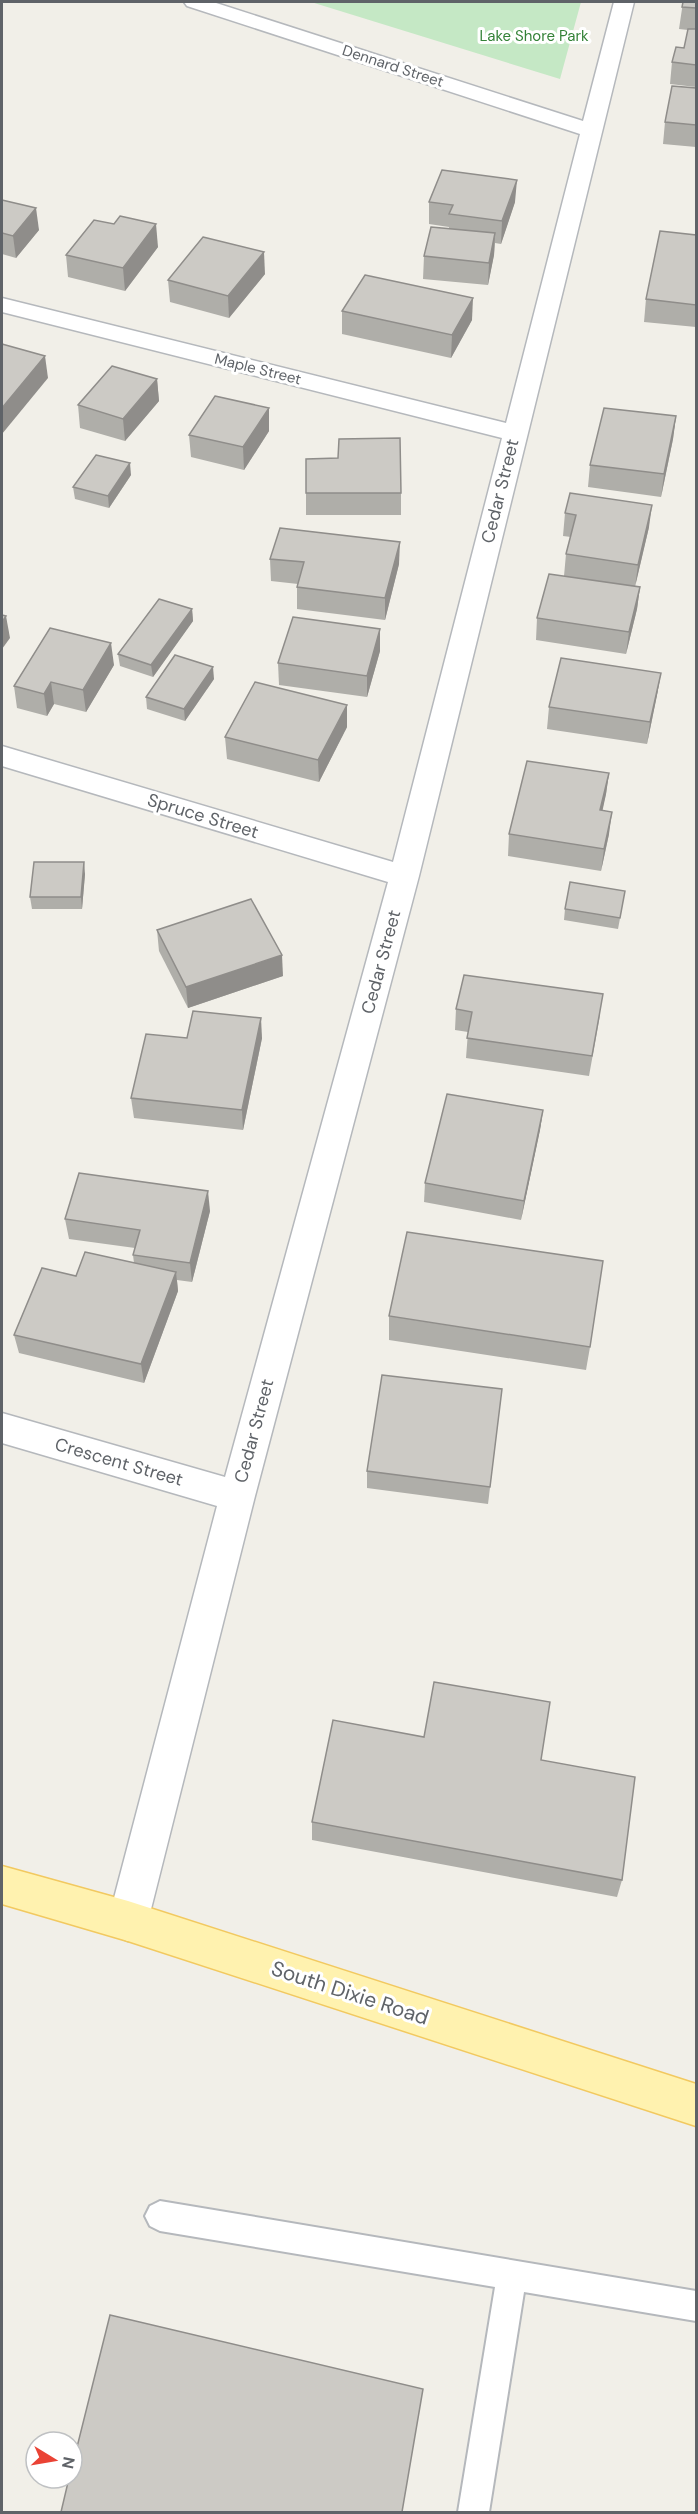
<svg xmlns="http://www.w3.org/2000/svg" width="698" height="2514" font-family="'DM Sans',sans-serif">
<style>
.green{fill:#c5e8c5}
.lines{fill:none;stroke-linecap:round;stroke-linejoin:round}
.service-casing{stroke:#b5b8bc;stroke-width:4}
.minor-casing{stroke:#b5b8bc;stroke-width:3}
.primary-casing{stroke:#f2c960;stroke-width:3}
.service{fill:#fff;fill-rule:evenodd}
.minor{fill:#fff;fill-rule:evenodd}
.primary{fill:#fff2af;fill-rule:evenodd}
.wall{fill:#afaea9}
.shaded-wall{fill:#8f8d8a}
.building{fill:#cccac5;stroke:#8f8d8a;stroke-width:1.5}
.labels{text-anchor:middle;stroke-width:6;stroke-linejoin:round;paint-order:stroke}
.far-park-label{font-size:15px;fill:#348238;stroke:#fff}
.far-street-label{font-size:15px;fill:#5f6368;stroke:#fff}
.street-label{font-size:18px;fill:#5f6368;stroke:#fff}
.near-street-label{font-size:21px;fill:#5f6368;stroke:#fff}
</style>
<rect width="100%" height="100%" fill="#f1efe8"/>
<!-- green -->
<polygon class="green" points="311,2 581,2 560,79"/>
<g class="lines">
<!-- service casing -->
<g class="service-casing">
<polygon id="service" points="160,2201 696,2291 696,2321 524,2292 489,2512 458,2512 495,2287 160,2231 150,2226 145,2216 150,2206"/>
</g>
<!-- minor casing -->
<g class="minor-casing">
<polygon id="minor" points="184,2 213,2 583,121 614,2 634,2 419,876 255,1496 148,1921 142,1935 128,1941 114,1935 108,1921 217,1506 2,1443 2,1413 225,1477 388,882 2,766 2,746 393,862 502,438 2,312 2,298 506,423 580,134 187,6"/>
</g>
<!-- primary casing -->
<g class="primary-casing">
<polygon id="primary" points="2,1866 128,1901 696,2084 696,2126 128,1941 2,1904"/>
</g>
<!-- service -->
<use href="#service" class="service"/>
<!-- minor -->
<use href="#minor" class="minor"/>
<!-- primary -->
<use href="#primary" class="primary"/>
</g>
<!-- wall -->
<g class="wall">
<polygon points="683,2 696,2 696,87 670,84 672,62 684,48 688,30 679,29"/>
<polygon points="696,88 696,147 663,144 665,122"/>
<polygon points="2,200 39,230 16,258 2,254"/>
<polygon points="429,202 515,202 501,244 495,243 494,255 488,285 423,279 424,256 449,229 449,227 429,224"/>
<polygon points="696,235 696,327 644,322 646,299"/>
<polygon points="158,247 125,291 68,277 66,255"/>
<polygon points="265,274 229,318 170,302 168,280"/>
<polygon points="342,311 472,320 451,358 342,334"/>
<polygon points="157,379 159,401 125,441 80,428 78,405"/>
<polygon points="676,416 673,439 661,497 588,487 590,465"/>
<polygon points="269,431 244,470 191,457 189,435"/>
<polygon points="131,475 109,508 75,499 73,487"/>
<rect x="306" y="493" width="95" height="22"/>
<polygon points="565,513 649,527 635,586 640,587 637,609 626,654 536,640 537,618 564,576 566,554 571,537 563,536"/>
<polygon points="270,559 399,564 385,620 297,609 297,587 298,584 271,581"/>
<polygon points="192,609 193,621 153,677 120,666 118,654"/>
<polygon points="380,629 380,651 367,697 279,685 278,663"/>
<polygon points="114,665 86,712 54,704 47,716 17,708 14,686"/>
<polygon points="661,673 657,695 647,744 547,729 549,707"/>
<polygon points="214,679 185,721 147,709 146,697"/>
<polygon points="347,727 319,782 227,759 225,737"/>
<polygon points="609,773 606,794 602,810 609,834 601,871 508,856 509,834"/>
<polygon points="85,874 82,909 32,909 30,897"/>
<polygon points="625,891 618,929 564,920 565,909"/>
<polygon points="157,930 283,976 188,1008 159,951"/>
<polygon points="456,1009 600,1015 589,1076 466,1058 468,1032 455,1030"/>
<polygon points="187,1038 262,1038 243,1130 134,1118 131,1098"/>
<polygon points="543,1110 540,1130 521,1220 424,1202 425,1183"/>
<polygon points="210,1211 192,1282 177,1280 178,1291 144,1383 19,1353 14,1335 76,1276 134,1263 133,1255 135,1248 69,1239 65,1219"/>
<polygon points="389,1316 590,1347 586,1370 389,1340"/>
<polygon points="502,1389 488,1504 367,1488 367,1471"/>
<polygon points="541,1760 622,1880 617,1897 312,1840 312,1822"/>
</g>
<!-- shaded-wall -->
<g class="shaded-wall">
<polygon points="517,180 515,202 501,244 502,221"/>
<polygon points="36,208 39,230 16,258 13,236"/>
<polygon points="156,224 158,247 125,291 123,268"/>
<polygon points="495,233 494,255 488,285 489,263"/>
<polygon points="264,252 265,274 229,318 228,296"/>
<polygon points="473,298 472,320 451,358 452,335"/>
<polygon points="45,356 48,378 2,434 2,408"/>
<polygon points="157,379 159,401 125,441 123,419"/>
<polygon points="269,408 269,431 244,470 243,447"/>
<polygon points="676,416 673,439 661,497 664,474"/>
<polygon points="130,463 131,475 109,508 108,496"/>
<polygon points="652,505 649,527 635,587 638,565"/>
<polygon points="400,542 399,564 385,620 385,598"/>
<polygon points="640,587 637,609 626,654 629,632"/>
<polygon points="192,609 193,621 153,677 151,665"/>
<polygon points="6,616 10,638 2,649 2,622"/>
<polygon points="380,629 380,651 367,697 367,676"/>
<polygon points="111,643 114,665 86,712 83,690"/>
<polygon points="213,667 214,679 185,721 184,709"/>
<polygon points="661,673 657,695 647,744 650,722"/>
<polygon points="51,682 54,704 47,716 44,694"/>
<polygon points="347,705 347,727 319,782 318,760"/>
<polygon points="609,773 606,794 598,832 600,810"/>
<polygon points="612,812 609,834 601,871 604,849"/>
<polygon points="84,862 85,874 82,909 81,897"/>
<polygon points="282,955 283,976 188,1008 186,987"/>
<polygon points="261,1018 262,1038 243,1130 242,1110"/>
<polygon points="543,1110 540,1130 521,1220 524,1201"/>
<polygon points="208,1191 210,1211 192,1282 190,1263"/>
<polygon points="176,1272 178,1291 144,1383 141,1364"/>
</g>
<!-- building -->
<g class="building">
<polygon points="683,2 696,2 696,8 682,7"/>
<polygon points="688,29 696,29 696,65 672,62 676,47 684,48"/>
<polygon points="672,86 696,88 696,125 665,122"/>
<polygon points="442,170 517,180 502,221 449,214 453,205 429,202"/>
<polygon points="2,200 36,208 13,236 2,233"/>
<polygon points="120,216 156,224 123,268 66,255 94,220 114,224"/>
<polygon points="431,227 495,233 489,263 424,256"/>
<polygon points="660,231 696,235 696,305 646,299"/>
<polygon points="203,237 264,252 228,296 168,280"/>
<polygon points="365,275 473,298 452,335 342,311"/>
<polygon points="2,344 45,356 2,408"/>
<polygon points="112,366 157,379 123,419 78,405"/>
<polygon points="215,396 269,408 243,447 189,435"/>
<polygon points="604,408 676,416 664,474 590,465"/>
<polygon points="400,438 401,493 306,493 306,459 338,458 339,439"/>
<polygon points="96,455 130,463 108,496 73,487"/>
<polygon points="570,493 652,505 638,565 566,554 576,515 565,513"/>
<polygon points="280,528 400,542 385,598 297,587 304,562 270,559"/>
<polygon points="549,574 640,587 629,632 537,618"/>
<polygon points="159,599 192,609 151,665 118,654"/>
<polygon points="2,615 6,616 2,622"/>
<polygon points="293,617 380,629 367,676 278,663"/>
<polygon points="50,628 111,643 83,690 51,682 44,694 14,686"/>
<polygon points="175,655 213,667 184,709 146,697"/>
<polygon points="561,658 661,673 650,722 549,707"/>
<polygon points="255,682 347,705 318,760 225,737"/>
<polygon points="527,761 609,773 600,810 612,812 604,849 509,834"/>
<polygon points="34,862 84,862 81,897 30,897"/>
<polygon points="570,882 625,891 620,918 565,909"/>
<polygon points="251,899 282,955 186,987 157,930"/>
<polygon points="464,975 603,994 592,1056 467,1038 472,1012 456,1009"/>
<polygon points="193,1011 261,1018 242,1110 131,1098 146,1034 187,1038"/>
<polygon points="447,1094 543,1110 524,1201 425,1183"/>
<polygon points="79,1173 208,1191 190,1263 133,1255 140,1230 65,1219"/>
<polygon points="407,1232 603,1261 590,1347 389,1316"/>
<polygon points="85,1252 176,1272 141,1364 14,1335 42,1268 76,1276"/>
<polygon points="382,1375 502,1389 490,1487 367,1471"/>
<polygon points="434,1682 550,1702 541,1760 635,1777 622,1880 312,1822 333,1720 424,1737"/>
<polygon points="110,2315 423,2389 402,2512 61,2512 69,2478 72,2478 72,2467"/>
</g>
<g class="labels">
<!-- far-park labels -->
<g class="far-park-label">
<text x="534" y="41">Lake Shore Park</text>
</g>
<!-- far-street labels -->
<g class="far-street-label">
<text transform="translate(393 66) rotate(18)" y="5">Dennard Street</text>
<text transform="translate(258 369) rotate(14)" y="5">Maple Street</text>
</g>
<!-- street labels -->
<g class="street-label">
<text transform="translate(500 491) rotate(-76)" y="6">Cedar Street</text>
<text transform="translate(203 816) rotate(17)" y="6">Spruce Street</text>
<text transform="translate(381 962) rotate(-75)" y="6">Cedar Street</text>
<text transform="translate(254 1431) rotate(-75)" y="6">Cedar Street</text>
<text transform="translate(119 1462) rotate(16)" y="6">Crescent Street</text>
</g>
<!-- near-street labels -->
<g class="near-street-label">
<text transform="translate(350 1993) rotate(18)" y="7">South Dixie Road</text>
</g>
</g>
<!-- border -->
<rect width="698" height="2514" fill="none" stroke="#5f6368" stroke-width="6"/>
<!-- north arrow -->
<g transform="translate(54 2460) rotate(101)"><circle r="28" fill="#ffffff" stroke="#bfc1c3" stroke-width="1.5"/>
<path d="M0-4.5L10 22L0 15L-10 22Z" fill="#ea4335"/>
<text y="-9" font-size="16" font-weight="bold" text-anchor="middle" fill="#5f6368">N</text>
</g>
</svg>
